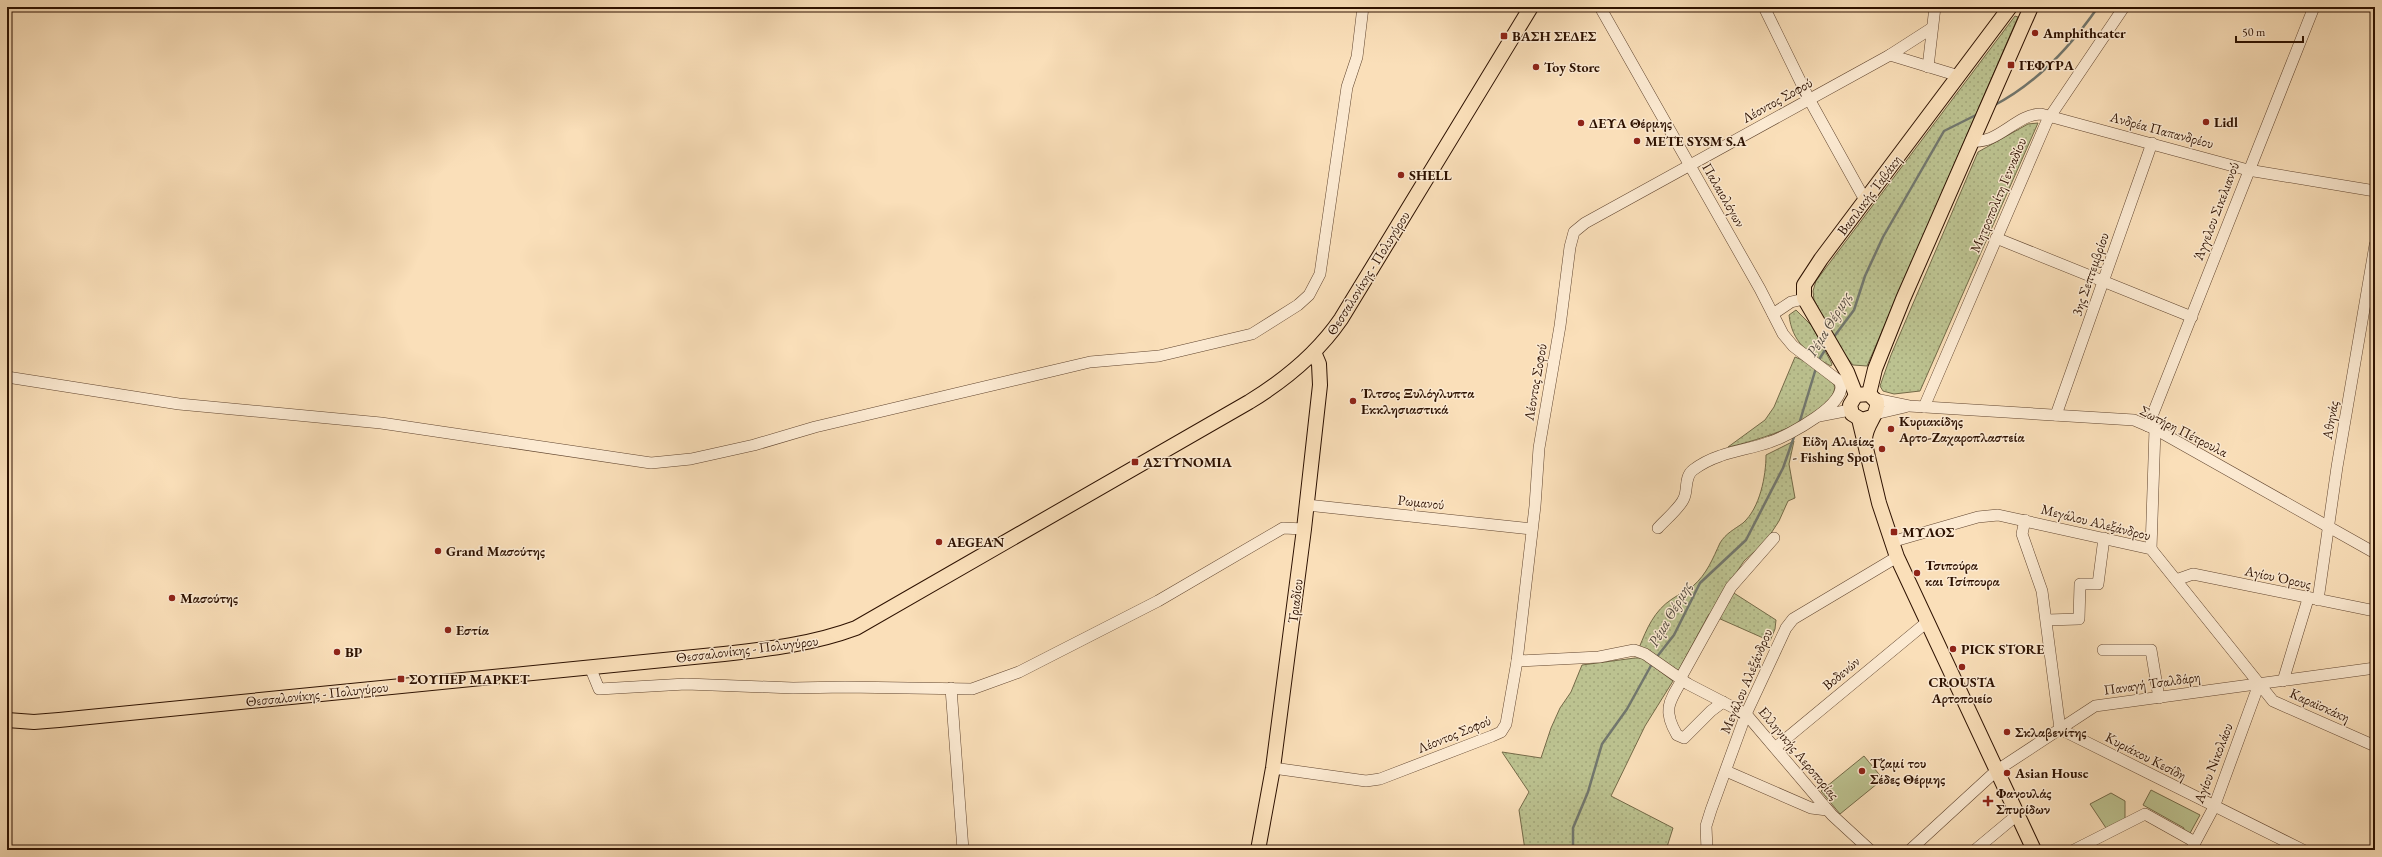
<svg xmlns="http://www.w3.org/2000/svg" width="2382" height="857" font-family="'EB Garamond',serif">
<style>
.grass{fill:url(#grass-dots);stroke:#746a48}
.park{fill:#bcc290;stroke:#746a48}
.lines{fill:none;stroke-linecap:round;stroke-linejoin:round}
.stream{stroke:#72776e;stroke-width:2.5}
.minor-casing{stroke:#60442e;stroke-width:12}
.major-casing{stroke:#2d1100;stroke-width:16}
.minor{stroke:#fcead2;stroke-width:11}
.major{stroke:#fadfb9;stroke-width:14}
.poi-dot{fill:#8f2418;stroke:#fcead2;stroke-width:1.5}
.labels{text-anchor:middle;stroke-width:3;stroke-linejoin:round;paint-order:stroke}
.poi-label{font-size:14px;font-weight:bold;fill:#2d1100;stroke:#fcead2;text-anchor:start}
.street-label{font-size:14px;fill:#2d1100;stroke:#fcead2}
.water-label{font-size:15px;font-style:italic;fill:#554c40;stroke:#fcead2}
</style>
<defs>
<pattern id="grass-dots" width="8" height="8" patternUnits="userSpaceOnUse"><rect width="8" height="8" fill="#bcc290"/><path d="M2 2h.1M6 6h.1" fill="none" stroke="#a2a67a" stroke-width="1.8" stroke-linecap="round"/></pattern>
</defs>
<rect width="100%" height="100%" fill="#fadfb9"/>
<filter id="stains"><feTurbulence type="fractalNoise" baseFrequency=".005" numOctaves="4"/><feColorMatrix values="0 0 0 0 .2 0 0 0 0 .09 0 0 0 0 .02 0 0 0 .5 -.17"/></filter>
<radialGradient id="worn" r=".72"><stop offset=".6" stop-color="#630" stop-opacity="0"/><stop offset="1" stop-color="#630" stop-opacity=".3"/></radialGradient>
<!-- grass -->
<g class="grass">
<polygon points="2015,16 2018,17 1867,366 1853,365 1840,349 1814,300 1813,291 1816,281"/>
<polygon points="2038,123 1920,391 1894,394 1883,391 1880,386 1891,355 1978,152 2028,124"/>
<path d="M1796,310L1812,326L1832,364L1831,366C1808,354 1792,342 1789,315Z"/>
<path d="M1795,357C1811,363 1825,373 1835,386C1832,419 1756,441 1728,447L1765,420L1774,407Z"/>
<path d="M1794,441L1789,464L1795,498L1788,501L1779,521L1766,541L1744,561L1726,588L1776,620L1775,629L1770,641L1709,614L1677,673L1639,648C1647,628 1654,611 1672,599C1679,594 1687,591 1693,586C1707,574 1713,558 1720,543C1726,533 1735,529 1743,523C1760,508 1766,476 1766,455Z"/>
<polygon points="1635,658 1642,658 1673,681 1645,726 1611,796 1673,828 1666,850 1525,850 1519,810 1529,792 1502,752 1541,758 1551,728 1560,708 1571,692 1582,665"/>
</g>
<!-- park -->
<g class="park">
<polygon points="1864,756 1883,779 1840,814 1821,791"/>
<polygon points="2151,790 2200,815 2189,835 2183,831 2184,828 2143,805"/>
<polygon points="2111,793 2125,801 2125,819 2106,828 2090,804"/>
</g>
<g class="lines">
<!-- stream -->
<g class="stream">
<path d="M1993,106C2036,84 2071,46 2098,7"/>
<polyline points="1833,338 1854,310 1865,276 1883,237 1944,131 1978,114"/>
<polyline points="1818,361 1827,347"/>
<polyline points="1799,424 1816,368"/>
<polyline points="1656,658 1674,635 1700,583 1746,540 1783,468 1795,434"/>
<polyline points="1573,850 1573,828 1588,792 1602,744 1627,709 1653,662"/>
</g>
<!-- minor casing -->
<g class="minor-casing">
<g id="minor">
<path d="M1600,7L1760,289L1783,334L1793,346L1839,381C1853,402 1786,437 1770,442C1754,448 1736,450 1720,456C1711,459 1701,464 1693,470C1684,477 1688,490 1684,498C1681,507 1664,521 1658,528"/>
<polyline points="1764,7 1809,99 1865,200"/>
<polyline points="1890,55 1932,28"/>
<polyline points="1928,67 1935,7"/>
<path d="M1971,141C1998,145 2016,114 2041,114L2248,170L2375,191"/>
<polyline points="1996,238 2192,317"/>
<polyline points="1773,314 1791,302 1804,299"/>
<polyline points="7,377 179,404 381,423 651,463 691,459 754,445 815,427 1090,362 1159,356 1252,334 1298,305 1309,295 1320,274 1347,87 1357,57 1363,7"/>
<polyline points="1875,399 1909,406 2134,420 2155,429 2375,553"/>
<polyline points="1924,407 2047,121 2124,7"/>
<polyline points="1875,414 1905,407"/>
<polyline points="2056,415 2152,143"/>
<polyline points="1819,416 1850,410"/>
<polyline points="2148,426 2314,7"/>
<polyline points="1307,505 1532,529"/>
<polyline points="2025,520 2022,534 2042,591 2060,729"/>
<polyline points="1891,542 1978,517 1998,515 2151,549 2273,701 2375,746"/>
<polyline points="2151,549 2155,429"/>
<polyline points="2176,580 2193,574 2375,611"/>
<polyline points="2318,600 2337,467 2375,245"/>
<polyline points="2047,620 2079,619 2080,584 2098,584 2104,538"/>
<polyline points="2103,650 2151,650 2159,698"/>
<polyline points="1517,661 1599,657 1634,650 1645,654 1688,684 1746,714 1832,815 1870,850"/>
<polyline points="590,667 599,689 686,684 793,688 845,687 972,689 1019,672 1158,601 1283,528 1304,529"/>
<polyline points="1680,679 1731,587 1774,538"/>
<path d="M1682,680C1668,703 1663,711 1677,735L1684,738L1711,711L1723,702"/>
<polyline points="2283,681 2308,599"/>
<polyline points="951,688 963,850"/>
<polyline points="2060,729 2303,850"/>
<polyline points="1776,747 1927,622"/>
<polyline points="1273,768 1366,781 1380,779 1492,736 1501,732 1506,724 1517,661 1535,506 1539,448 1560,326 1570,247 1574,232 1585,223 1890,55 1959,76"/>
<polyline points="1726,771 1811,808 1827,810"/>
<polyline points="1707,850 1706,826 1711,810 1746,714 1786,628 1793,619 1897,557"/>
<polyline points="1910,850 1996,771 2095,706 2375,668"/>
<polyline points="1975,850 2017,815"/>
<polyline points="2074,850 2145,814 2195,842"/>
<polyline points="2191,850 2214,807 2259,684"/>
</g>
</g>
<!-- major casing -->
<g class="major-casing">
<g id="major">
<polyline points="1869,394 1875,369 1903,299 2031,7"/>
<polyline points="1856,395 1847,372 1804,298 1804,285 1821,259 2010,7"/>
<polyline points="1859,419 1879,503 1897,557 2034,850"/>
<path d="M1865,440C1865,424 1879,415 1877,402L1869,394L1856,395L1850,405L1852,414L1862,420L1872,417"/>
<path d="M7,720L34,722L59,720L724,654C769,649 813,644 856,628L1249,402C1285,380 1317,354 1341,319L1531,7"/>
<polyline points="1258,850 1273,768 1304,529 1320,385 1319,364 1314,352"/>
</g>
</g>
<!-- minor -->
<use href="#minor" class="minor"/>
<!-- major -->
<use href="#major" class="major"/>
</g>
<!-- markers -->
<g class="poi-dot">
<circle cx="2035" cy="33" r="4"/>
<rect x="1500" y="32" width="8" height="8" rx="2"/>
<rect x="2007" y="61" width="8" height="8" rx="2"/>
<circle cx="1536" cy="67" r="4"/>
<circle cx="2206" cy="122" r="4"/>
<circle cx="1581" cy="123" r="4"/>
<circle cx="1637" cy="141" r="4"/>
<circle cx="1401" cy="175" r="4"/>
<circle cx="1353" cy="401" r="4"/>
<circle cx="1891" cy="429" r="4"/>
<circle cx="1882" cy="449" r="4"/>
<rect x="1131" y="458" width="8" height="8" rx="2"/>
<rect x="1890" y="528" width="8" height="8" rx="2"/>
<circle cx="939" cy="542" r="4"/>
<circle cx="438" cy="551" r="4"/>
<circle cx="1917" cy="573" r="4"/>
<circle cx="172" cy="598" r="4"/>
<circle cx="448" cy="630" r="4"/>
<circle cx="1953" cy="649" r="4"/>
<circle cx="337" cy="652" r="4"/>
<circle cx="1962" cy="667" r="4"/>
<rect x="397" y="675" width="8" height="8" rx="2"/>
<circle cx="2007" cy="732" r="4"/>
<circle cx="1862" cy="771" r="4"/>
<circle cx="2007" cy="773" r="4"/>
<path d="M1986 795h4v4h4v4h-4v4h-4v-4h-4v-4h4z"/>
</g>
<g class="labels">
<!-- poi labels -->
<g class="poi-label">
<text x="2043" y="38">Amphitheater</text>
<text x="1512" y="41">ΒΑΣΗ ΣΕΔΕΣ</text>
<text x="2019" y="70">ΓΕΦΥΡΑ</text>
<text x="1544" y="72">Toy Store</text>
<text x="2214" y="127">Lidl</text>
<text x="1589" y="128">ΔΕΥΑ Θέρμης</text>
<text x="1645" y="146">METE SYSM S.A</text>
<text x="1409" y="180">SHELL</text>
<text x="1361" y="398">Ίλτσος Ξυλόγλυπτα<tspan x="1361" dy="16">Εκκλησιαστικά</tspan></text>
<text x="1899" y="426">Κυριακίδης<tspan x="1899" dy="16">Αρτο-Ζαχαροπλαστεία</tspan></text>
<text x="1874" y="446" text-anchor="end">Είδη Αλιείας<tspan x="1874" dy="16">- Fishing Spot</tspan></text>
<text x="1143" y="467">ΑΣΤΥΝΟΜΙΑ</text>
<text x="1902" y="537">ΜΥΛΟΣ</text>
<text x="947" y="547">AEGEAN</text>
<text x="446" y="556">Grand Μασούτης</text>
<text x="1925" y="570">Τσιπούρα<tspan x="1925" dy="16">και Τσίπουρα</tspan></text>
<text x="180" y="603">Μασούτης</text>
<text x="456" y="635">Εστία</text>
<text x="1961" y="654">PICK STORE</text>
<text x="345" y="657">BP</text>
<text x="409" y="684">ΣΟΥΠΕΡ ΜΑΡΚΕΤ</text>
<text x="1962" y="687" text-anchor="middle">CROUSTA<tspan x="1962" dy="16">Αρτοποιείο</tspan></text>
<text x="2015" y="737">Σκλαβενίτης</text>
<text x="1870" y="768">Τζαμί του<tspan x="1870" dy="16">Σέδες Θέρμης</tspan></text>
<text x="2015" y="778">Asian House</text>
<text x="1996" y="798">Φανουλάς<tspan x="1996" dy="16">Σπυρίδων</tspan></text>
</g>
<!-- street labels -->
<g class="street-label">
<text transform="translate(1777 100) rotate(-29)" y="5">Λέοντος Σοφού</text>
<text transform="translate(2162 130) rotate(15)" y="5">Ανδρέα Παπανδρέου</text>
<text transform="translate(1724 195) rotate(60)" y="5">Παλαιολόγων</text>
<text transform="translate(1869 195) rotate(-53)" y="5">Βασιλικής Ταβάκη</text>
<text transform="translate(1998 195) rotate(-67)" y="5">Μητροπολίτη Γενναδίου</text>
<text transform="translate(2216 211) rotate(-69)" y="5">Άγγελου Σικελιανού</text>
<text transform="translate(1368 273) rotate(-58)" y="5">Θεσσαλονίκης - Πολυγύρου</text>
<text transform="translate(2090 274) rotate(-71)" y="5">3ης Σεπτεμβρίου</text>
<text transform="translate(1535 382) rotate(-80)" y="5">Λέοντος Σοφού</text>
<text transform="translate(2330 420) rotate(-80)" y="5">Αθηνάς</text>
<text transform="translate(2184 431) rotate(27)" y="5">Σωτήρη Πέτρουλα</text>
<text transform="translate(1421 502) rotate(6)" y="5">Ρωμανού</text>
<text transform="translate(2096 522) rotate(14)" y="5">Μεγάλου Αλεξάνδρου</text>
<text transform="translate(2278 577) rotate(12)" y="5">Αγίου Όρους</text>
<text transform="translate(1295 601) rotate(-83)" y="5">Τριαδίου</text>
<text transform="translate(747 649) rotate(-7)" y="5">Θεσσαλονίκης - Πολυγύρου</text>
<text transform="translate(1841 673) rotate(-40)" y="5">Βοδενών</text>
<text transform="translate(1746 681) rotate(-67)" y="5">Μεγάλου Αλεξάνδρου</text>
<text transform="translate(2152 683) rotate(-8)" y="5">Παναγή Τσαλδάρη</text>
<text transform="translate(317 694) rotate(-6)" y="5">Θεσσαλονίκης - Πολυγύρου</text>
<text transform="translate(2320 705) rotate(24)" y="5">Καραϊσκάκη</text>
<text transform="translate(1454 734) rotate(-22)" y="5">Λέοντος Σοφού</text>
<text transform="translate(1799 753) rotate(50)" y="5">Ελληνικής Αεροπορίας</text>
<text transform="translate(2146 756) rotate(27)" y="5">Κυριάκου Κεσίδη</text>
<text transform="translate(2213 763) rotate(-69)" y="5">Αγίου Νικολάου</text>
</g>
<!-- water labels -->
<g class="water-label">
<text transform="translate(1829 324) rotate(-59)" y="5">Ρέμα Θέρμης</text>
<text transform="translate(1670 614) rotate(-60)" y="5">Ρέμα Θέρμης</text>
</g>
</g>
<!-- margin -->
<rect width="2382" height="857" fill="none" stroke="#fadfb9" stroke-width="24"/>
<rect x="8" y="8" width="2366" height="841" fill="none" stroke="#2d1100" stroke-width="2"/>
<rect x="12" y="12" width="2358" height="833" fill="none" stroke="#2d1100"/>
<!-- scale -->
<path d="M2236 36v6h67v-6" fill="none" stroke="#2d1100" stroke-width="2"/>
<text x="2242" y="36" font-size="12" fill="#2d1100" stroke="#fcead2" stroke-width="3" paint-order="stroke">50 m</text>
<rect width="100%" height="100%" filter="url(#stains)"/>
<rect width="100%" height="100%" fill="url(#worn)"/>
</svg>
